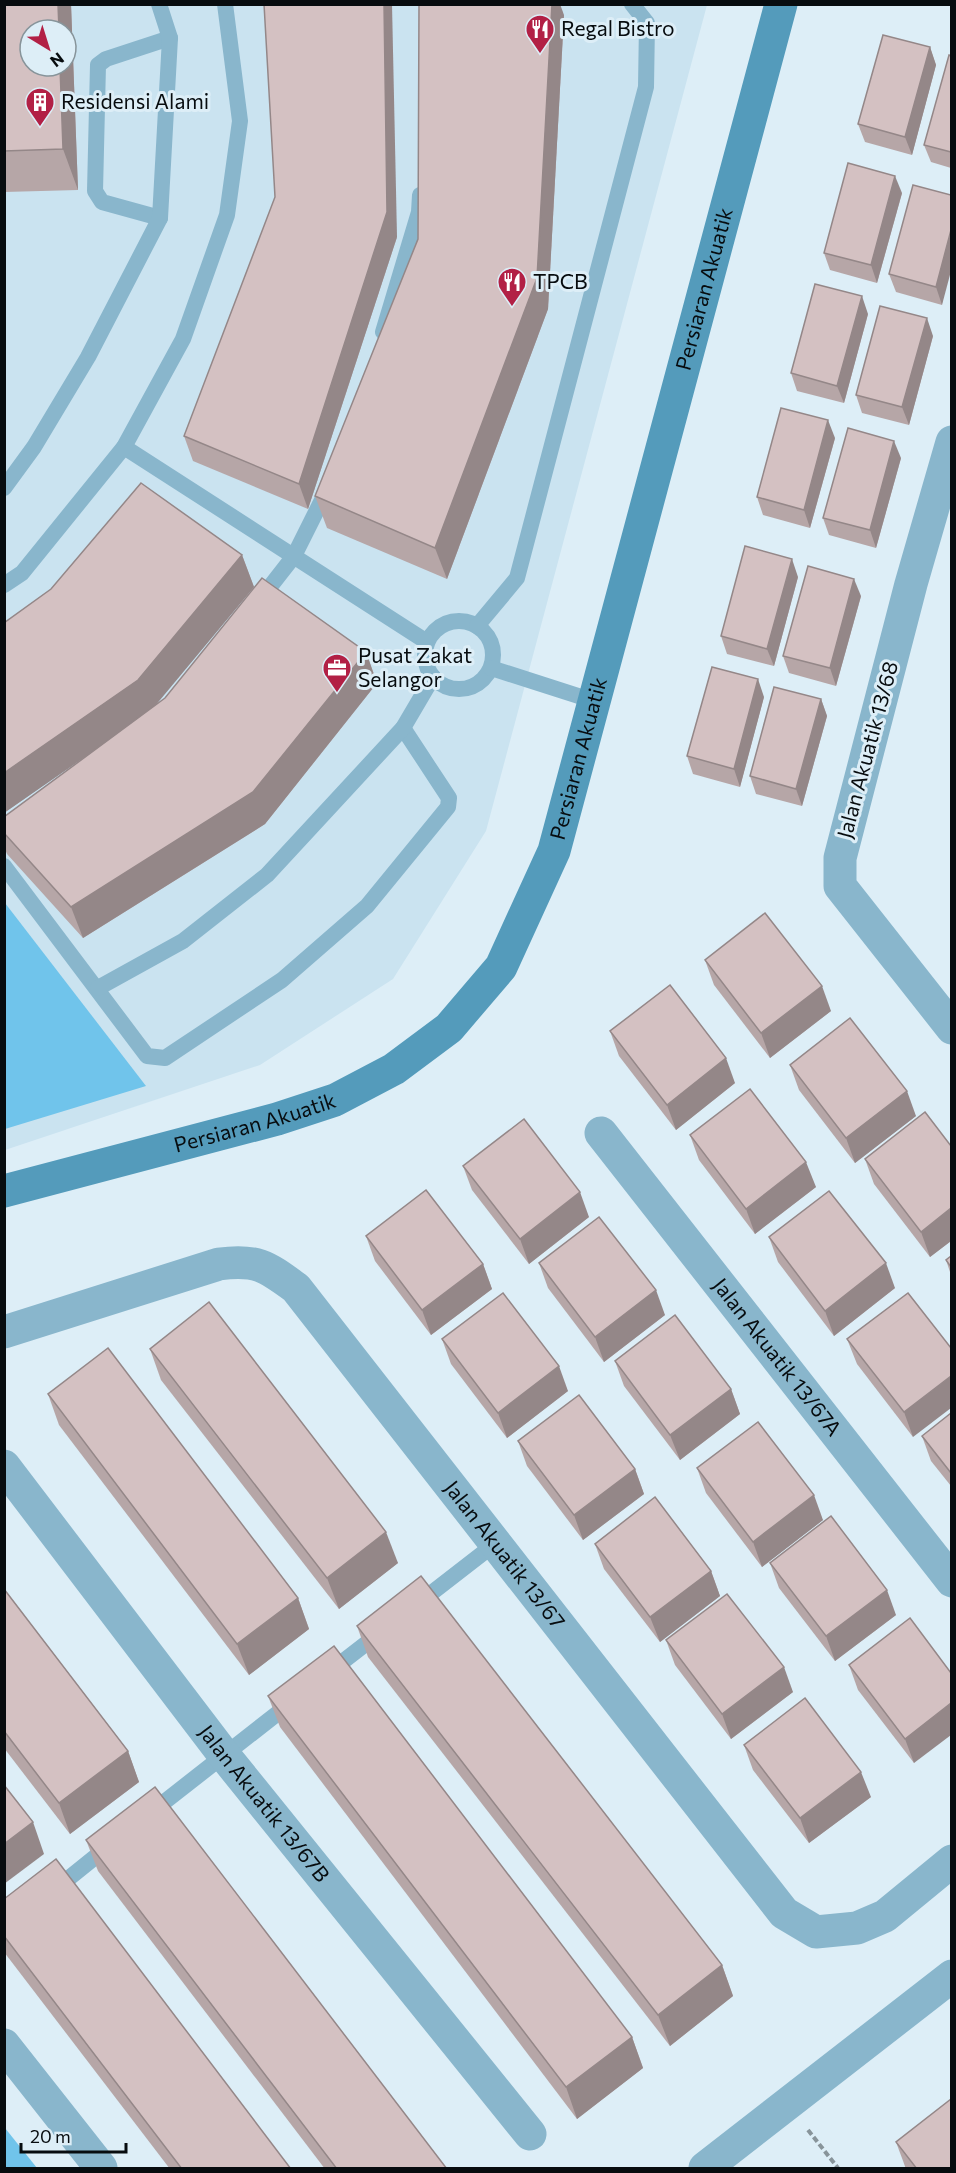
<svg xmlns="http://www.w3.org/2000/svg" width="956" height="2173" font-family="Commissioner,sans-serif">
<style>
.built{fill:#cae3f0;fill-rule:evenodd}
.green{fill:#70c4eb}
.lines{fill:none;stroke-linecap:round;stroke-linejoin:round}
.path{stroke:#88949a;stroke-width:4;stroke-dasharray:6 3;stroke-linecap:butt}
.lane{stroke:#89b6cc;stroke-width:16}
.street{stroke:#89b6cc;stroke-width:33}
.secondary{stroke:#549bbb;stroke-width:33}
.wall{fill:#b6a6a7}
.shaded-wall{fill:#948788}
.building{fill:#d4c1c2;stroke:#948788;stroke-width:1.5}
.labels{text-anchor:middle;stroke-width:6;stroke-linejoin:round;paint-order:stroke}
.poi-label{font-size:21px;fill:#070c0f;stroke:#ddeef7;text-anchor:start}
.street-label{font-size:21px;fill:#070c0f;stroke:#ddeef7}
</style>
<rect width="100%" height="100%" fill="#ddeef7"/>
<!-- built -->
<path class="built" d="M4,5H707L486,831L393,979L260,1065L5,1150ZM30,30H66V66H30Z"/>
<!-- green -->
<g class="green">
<polygon points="5,903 146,1086 5,1129"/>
<polygon points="4,2128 5,2128 37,2168 5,2168"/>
</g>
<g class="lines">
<!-- path -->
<polyline class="path" points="808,2130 838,2168"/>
<!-- lane -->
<g class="lane">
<polyline points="160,218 102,202 95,191 98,65 106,59 170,38"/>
<polyline points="383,332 419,212 420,195"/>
<polyline points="124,447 427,642"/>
<polyline points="4,488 34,447 88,357 160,218 170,38 159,4"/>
<polyline points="4,585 22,573 124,447 183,339 227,215 240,121 225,4"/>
<polyline points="258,602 294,556 329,486"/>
<circle cx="459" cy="655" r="34"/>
<polyline points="477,626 517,578 646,87 647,23 632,4"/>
<polyline points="491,668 594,701"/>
<polyline points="4,866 147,1056 165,1058 282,980 367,906 448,807 449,798 403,728"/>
<polyline points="98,988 183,941 267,875 403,728 433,677"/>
<polyline points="416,1605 496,1543"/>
<polyline points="328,1673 381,1632"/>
<polyline points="149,1814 292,1702"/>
<polyline points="53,1891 110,1845"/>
</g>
<!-- street -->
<g class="street">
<polyline points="952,442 911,584 840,858 840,886 952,1028"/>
<path id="s1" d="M601,1133L952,1581"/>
<path id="s2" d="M4,1332L219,1264C257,1259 266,1266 296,1288L784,1913L816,1932L857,1928L885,1916L952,1861"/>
<path id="s3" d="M4,1466L224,1755L530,2134"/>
<polyline points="4,2045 101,2168"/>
<polyline points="705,2168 952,1976"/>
</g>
<!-- secondary -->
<path class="secondary" id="s4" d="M4,1191L277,1119L335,1100L394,1069L449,1028L501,967L554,851L781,4"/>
</g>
<!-- wall -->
<g class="wall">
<polygon points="4,4 71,4 78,190 4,192"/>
<polygon points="564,15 548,309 447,579 327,528 315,496"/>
<polygon points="930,47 936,65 912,155 865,142 858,124"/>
<polygon points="951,56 951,168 931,162 924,145"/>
<polygon points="902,193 877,283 830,270 824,253"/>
<polygon points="951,195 942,305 896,292 889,274"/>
<polygon points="397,237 308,509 193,461 184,436"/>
<polygon points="868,314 844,403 797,391 791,373"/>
<polygon points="933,336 909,425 862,413 856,395"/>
<polygon points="835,438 810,528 763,515 757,497"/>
<polygon points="901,458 876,548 829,535 823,518"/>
<polygon points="242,555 254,587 154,706 366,652 377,683 265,824 83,938 7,854 4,847 4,817 102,744 4,813 4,623"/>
<polygon points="798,577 774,666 727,654 721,636"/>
<polygon points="861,596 836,686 789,673 783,656"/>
<polygon points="764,697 740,787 693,774 687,756"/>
<polygon points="821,699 827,716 802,806 756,794 750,776"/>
<polygon points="705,960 831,1011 770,1058 714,985"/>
<polygon points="610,1031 735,1083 676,1130 619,1056"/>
<polygon points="790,1065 916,1116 855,1163 799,1090"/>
<polygon points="690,1135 816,1187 755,1234 699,1160"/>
<polygon points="951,1146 951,1241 930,1257 874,1184 865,1159"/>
<polygon points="463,1166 589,1217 529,1264 472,1190"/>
<polygon points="366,1236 483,1264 492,1289 431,1335 375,1261"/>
<polygon points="769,1237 895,1288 834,1336 778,1262"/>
<polygon points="951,1256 951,1275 946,1260"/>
<polygon points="539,1263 665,1315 604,1362 548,1288"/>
<polygon points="908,1293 913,1437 857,1364 847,1339"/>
<polygon points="442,1339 568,1391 507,1438 451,1364"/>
<polygon points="150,1349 398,1563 339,1609 161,1380"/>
<polygon points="615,1361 731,1389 740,1414 680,1460 624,1386"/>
<polygon points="48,1394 298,1598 309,1629 249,1675 59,1425"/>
<polygon points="951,1413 951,1486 931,1461 922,1436"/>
<polygon points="518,1441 635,1469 644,1494 583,1540 527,1466"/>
<polygon points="697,1468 823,1520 762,1567 706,1493"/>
<polygon points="595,1544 711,1571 720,1596 660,1642 604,1569"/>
<polygon points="770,1563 896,1615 835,1661 779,1588"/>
<polygon points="4,1589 128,1751 139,1782 70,1834 4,1748"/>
<polygon points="357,1626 722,1965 733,1996 670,2046 368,1657"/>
<polygon points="666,1640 793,1692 731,1739 675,1665"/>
<polygon points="849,1665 951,1673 914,1763 858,1690"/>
<polygon points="268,1696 632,2037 643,2068 577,2119 280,1727"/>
<polygon points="744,1745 871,1797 809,1843 753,1770"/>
<polygon points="86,1840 447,2169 325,2169 98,1871"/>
<polygon points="4,1899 291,2169 170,2169 4,1952"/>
<polygon points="896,2142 951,2169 906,2169"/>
</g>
<!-- shaded-wall -->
<g class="shaded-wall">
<polygon points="58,4 71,4 78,190 63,149 60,66 66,66 66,30 59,30"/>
<polygon points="384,4 392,4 397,237 308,509 299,484"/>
<polygon points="552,4 560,4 564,15 548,309 447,579 435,548"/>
<polygon points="930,47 936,65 912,155 905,137"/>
<polygon points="895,176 902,193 877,283 871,265"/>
<polygon points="951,230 951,271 942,305 936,287"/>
<polygon points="862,296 868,314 844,403 837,386"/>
<polygon points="927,318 933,336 909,425 902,407"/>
<polygon points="828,420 835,438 810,528 804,510"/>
<polygon points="894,441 901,458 876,548 870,530"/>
<polygon points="242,555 254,587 150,712 4,813 4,773"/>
<polygon points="792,559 798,577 774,666 767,649"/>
<polygon points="854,579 861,596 836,686 830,668"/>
<polygon points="366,652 377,683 265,824 83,938 71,907"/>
<polygon points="758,679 764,697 740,787 734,769"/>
<polygon points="821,699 827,716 802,806 796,789"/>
<polygon points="822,986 831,1011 770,1058 761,1033"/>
<polygon points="726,1058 735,1083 676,1130 667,1105"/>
<polygon points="907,1091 916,1116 855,1163 846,1138"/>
<polygon points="806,1162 816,1187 755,1234 746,1209"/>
<polygon points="580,1192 589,1217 529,1264 520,1239"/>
<polygon points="951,1208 951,1241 930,1257 921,1232"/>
<polygon points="886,1263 895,1288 834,1336 825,1311"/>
<polygon points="483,1264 492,1289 431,1335 422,1310"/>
<polygon points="656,1290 665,1315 604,1362 595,1337"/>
<polygon points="559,1366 568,1391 507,1438 498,1413"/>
<polygon points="951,1376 951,1408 913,1437 904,1412"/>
<polygon points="731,1389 740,1414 680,1460 670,1435"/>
<polygon points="635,1469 644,1494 583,1540 574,1515"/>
<polygon points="814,1495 823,1520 762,1567 753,1542"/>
<polygon points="386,1532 398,1563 339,1609 327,1578"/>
<polygon points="711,1571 720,1596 660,1642 650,1617"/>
<polygon points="887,1590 896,1615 835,1661 826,1636"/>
<polygon points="298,1598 309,1629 249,1675 237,1644"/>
<polygon points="784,1667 793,1692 731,1739 722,1714"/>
<polygon points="951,1703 951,1735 914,1763 905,1739"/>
<polygon points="128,1751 139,1782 70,1834 59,1803"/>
<polygon points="861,1772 871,1797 809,1843 800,1818"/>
<polygon points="33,1822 44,1854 4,1884 4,1844"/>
<polygon points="722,1965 733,1996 670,2046 658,2015"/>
<polygon points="632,2037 643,2068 577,2119 566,2087"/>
</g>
<!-- building -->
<g class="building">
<polygon points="4,4 58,4 59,30 30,30 30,66 60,66 63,149 4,151"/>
<polygon points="264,4 384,4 387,212 299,484 184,436 275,197"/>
<polygon points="419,4 552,4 537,278 435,548 315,496 418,239"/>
<polygon points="883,35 930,47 905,137 858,124"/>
<polygon points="949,55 951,56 951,152 924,145"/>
<polygon points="848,163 895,176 871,265 824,253"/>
<polygon points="913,185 951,195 951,230 936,287 889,274"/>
<polygon points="815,284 862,296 837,386 791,373"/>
<polygon points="880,306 927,318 902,407 856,395"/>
<polygon points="781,408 828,420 804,510 757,497"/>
<polygon points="848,428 894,441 870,530 823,518"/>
<polygon points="141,483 242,555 138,680 4,773 4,623 51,589"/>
<polygon points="745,546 792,559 767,649 721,636"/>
<polygon points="808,566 854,579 830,668 783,656"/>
<polygon points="262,578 366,652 253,792 71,907 4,833 4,817 165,698"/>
<polygon points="712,667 758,679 734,769 687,756"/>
<polygon points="774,687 821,699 796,789 750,776"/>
<polygon points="765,913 822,986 761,1033 705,960"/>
<polygon points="670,985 726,1058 667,1105 610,1031"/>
<polygon points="850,1018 907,1091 846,1138 790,1065"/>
<polygon points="750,1089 806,1162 746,1209 690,1135"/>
<polygon points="925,1112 951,1146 951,1208 921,1232 865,1159"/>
<polygon points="524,1119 580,1192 520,1239 463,1166"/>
<polygon points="426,1190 483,1264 422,1310 366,1236"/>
<polygon points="829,1191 886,1263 825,1311 769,1237"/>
<polygon points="599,1217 656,1290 595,1337 539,1263"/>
<polygon points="951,1256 951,1267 946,1260"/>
<polygon points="503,1293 559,1366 498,1413 442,1339"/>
<polygon points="908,1293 951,1348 951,1376 904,1412 847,1339"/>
<polygon points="209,1302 386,1532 327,1578 150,1349"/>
<polygon points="675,1315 731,1389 670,1435 615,1361"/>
<polygon points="108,1348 298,1598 237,1644 48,1394"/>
<polygon points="579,1395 635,1469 574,1515 518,1441"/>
<polygon points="951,1413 951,1473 922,1436"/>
<polygon points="758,1422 814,1495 753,1542 697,1468"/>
<polygon points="655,1497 711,1571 650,1617 595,1544"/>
<polygon points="831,1516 887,1590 826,1636 770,1563"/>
<polygon points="421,1576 722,1965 658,2015 357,1626"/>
<polygon points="4,1589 128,1751 59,1803 4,1731"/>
<polygon points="727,1594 784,1667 722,1714 666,1640"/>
<polygon points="910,1618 951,1673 951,1703 905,1739 849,1665"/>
<polygon points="334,1646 632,2037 566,2087 268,1696"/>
<polygon points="805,1698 861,1772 800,1818 744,1745"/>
<polygon points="4,1785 33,1822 4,1844"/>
<polygon points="155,1787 447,2169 337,2169 86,1840"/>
<polygon points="56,1859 291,2169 182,2169 4,1936 4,1899"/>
<polygon points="951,2099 951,2169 917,2169 896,2142"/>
</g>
<!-- icons -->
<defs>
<g id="restaurant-pin" transform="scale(1.5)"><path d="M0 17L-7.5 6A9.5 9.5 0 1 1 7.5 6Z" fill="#b22045" stroke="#ddeef7"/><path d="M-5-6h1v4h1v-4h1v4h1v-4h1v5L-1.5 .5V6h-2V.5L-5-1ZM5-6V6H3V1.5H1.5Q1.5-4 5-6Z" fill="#fff"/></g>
<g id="building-pin" transform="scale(1.5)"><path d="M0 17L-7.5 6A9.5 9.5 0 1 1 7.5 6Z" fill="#b22045" stroke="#ddeef7"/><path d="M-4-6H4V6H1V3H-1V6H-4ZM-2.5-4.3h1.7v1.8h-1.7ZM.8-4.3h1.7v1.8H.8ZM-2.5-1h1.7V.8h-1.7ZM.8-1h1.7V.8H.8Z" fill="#fff"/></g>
<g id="office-pin" transform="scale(1.5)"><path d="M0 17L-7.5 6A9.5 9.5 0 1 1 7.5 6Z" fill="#b22045" stroke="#ddeef7"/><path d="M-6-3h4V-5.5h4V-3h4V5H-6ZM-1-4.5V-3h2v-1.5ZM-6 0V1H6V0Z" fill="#fff"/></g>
</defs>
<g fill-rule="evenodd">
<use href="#restaurant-pin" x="540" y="29"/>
<use href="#building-pin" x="40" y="102"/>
<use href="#restaurant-pin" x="512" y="282"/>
<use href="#office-pin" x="337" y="668"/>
</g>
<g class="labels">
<!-- poi labels -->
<g class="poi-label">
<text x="561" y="36">Regal Bistro</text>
<text x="61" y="109">Residensi Alami</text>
<text x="533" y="289">TPCB</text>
<text x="358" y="663">Pusat Zakat<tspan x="358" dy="24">Selangor</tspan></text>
</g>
<!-- street labels -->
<g class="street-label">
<text dy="7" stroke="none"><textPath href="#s4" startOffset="1268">Persiaran Akuatik</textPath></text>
<text transform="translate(868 750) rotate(-75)" y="7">Jalan Akuatik 13/68</text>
<text dy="7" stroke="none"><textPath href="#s4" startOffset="782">Persiaran Akuatik</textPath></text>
<text dy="7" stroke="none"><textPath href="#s4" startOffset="260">Persiaran Akuatik</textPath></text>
<text dy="7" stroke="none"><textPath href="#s1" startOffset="285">Jalan Akuatik 13/67A</textPath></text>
<text dy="7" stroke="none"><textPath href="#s2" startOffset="648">Jalan Akuatik 13/67</textPath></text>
<text dy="7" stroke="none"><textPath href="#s3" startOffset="426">Jalan Akuatik 13/67B</textPath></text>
</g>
</g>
<!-- border -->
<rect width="956" height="2173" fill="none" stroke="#070c0f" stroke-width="12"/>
<!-- north arrow -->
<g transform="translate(48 48) rotate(142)"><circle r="28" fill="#ddeef7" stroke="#87949a" stroke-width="1.5"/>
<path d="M0-4.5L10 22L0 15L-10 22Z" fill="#b22045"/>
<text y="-9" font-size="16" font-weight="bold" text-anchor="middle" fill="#070c0f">N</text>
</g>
<!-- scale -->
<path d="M21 2143v9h105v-9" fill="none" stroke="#070c0f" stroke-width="3"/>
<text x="30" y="2143" font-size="18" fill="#070c0f" stroke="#ddeef7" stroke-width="4.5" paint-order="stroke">20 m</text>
</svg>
